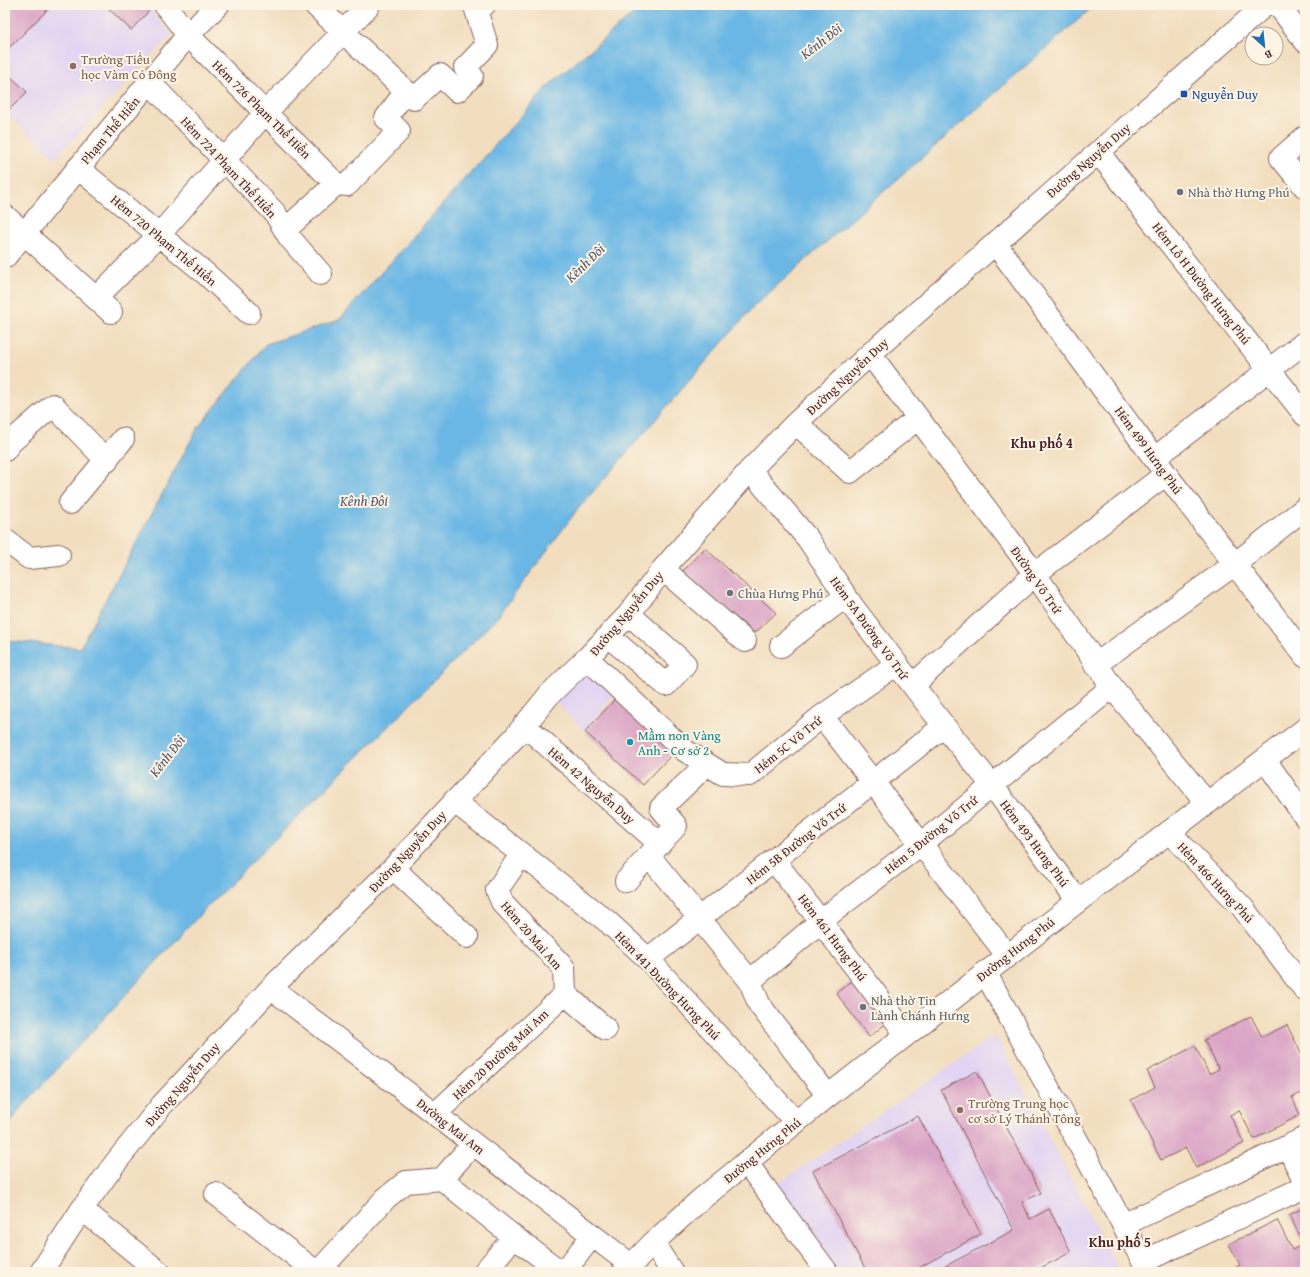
<svg xmlns="http://www.w3.org/2000/svg" width="1310" height="1277" font-family="'Gentium Book Plus',serif">
<rect width="100%" height="100%" fill="#fcf5e5"/>
<filter id="ink" filterUnits="userSpaceOnUse"><feTurbulence type="fractalNoise" baseFrequency=".025" numOctaves="2"/><feDisplacementMap in="SourceGraphic" scale="8" xChannelSelector="R" yChannelSelector="G"/><feConvolveMatrix kernelMatrix="1 2 1 2 8 2 1 2 1" color-interpolation-filters="sRGB"/></filter>
<filter id="wash" filterUnits="userSpaceOnUse"><feTurbulence type="fractalNoise" baseFrequency=".012" numOctaves="4" result="noise"/><feDisplacementMap in="SourceGraphic" scale="16" xChannelSelector="R" yChannelSelector="G"/><feGaussianBlur stdDeviation="0.9" result="paint"/><feColorMatrix in="noise" values="0 0 0 0 0 0 0 0 0 0 0 0 0 0 0 0 0 1.4 0 .05"/><feComposite in="paint" operator="in"/></filter>
<g filter="url(#wash)">
<rect width="100%" height="100%" fill="#f2debf"/>
<path fill="#e2d4f3" d="M 5,5 L 146,5 L 172,34 L 55,159 L 5,112 Z
M 587,658 L 618,688 L 585,732 L 549,695 Z
M 995,1035 L 1120,1272 L 838,1272 L 775,1186 Z"/>
<path fill="#6bb7e5" stroke="#5a6b88" d="M 644,5 L 1095,5 L 755,305 L 577,510 L 497,618 L 208,906 L 19,1110 L 5,1133 L 5,649 L 9,641 L 80,648 L 197,429 L 266,344 L 339,320 L 549,85 Z"/>
<g id="blocks">
<path fill="#daa4c6" d="M 5,5 L 52,5 L 5,52 Z
M 105,5 L 144,5 L 149,11 L 131,30 Z
M 5,71 L 27,92 L 8,111 L 5,108 Z
M 705,548 L 776,613 L 755,633 L 681,573 Z
M 616,698 L 674,752 L 643,785 L 585,732 Z
M 857,977 L 889,1021 L 869,1037 L 836,993 Z
M 1251,1016 L 1262,1037 L 1287,1025 L 1305,1061 L 1305,1091 L 1292,1097 L 1300,1115 L 1254,1139 L 1239,1110 L 1230,1115 L 1244,1143 L 1196,1168 L 1186,1148 L 1161,1160 L 1131,1100 L 1155,1087 L 1147,1071 L 1195,1046 L 1209,1074 L 1219,1069 L 1204,1040 Z
M 977,1071 L 1041,1193 L 1022,1202 L 1030,1219 L 1049,1209 L 1071,1252 L 1033,1272 L 934,1272 L 1014,1230 L 941,1090 Z
M 918,1116 L 981,1234 L 911,1272 L 867,1272 L 813,1171 Z
M 1305,1207 L 1305,1272 L 1227,1272 L 1240,1265 L 1229,1244 L 1277,1220 L 1292,1250 L 1304,1244 L 1289,1215 Z"/>
</g>
</g>
<g filter="url(#ink)">
<use href="#blocks" fill-opacity="0" stroke="#85625f" stroke-width="1"/>
<g fill="none" stroke-linecap="round" stroke-linejoin="round">
<g stroke="#85625f" stroke-width="24">
<path id="minor" d="M 165,5 L 188,35 L 336,184
M 315,5 L 414,99 L 440,75 L 457,91 L 472,76 L 465,68 L 487,45 L 476,10 L 484,5
M 1278,5 L 1305,41
M 149,82 L 275,213 L 289,237 L 321,274
M 1305,137 L 1281,158 L 1305,187
M 1098,152 L 1305,415
M 78,168 L 205,273 L 249,313
M 5,216 L 111,312
M 285,230 L 336,184 L 347,185 L 399,131 L 386,118 L 406,91
M 995,243 L 1166,474 L 1305,656
M 96,298 L 159,235 L 265,113 L 369,5
M 870,354 L 1035,574 L 1112,687 L 1207,803
M 796,423 L 850,472 L 917,419
M 5,450 L 11,442 L 53,405 L 107,461
M 1155,458 L 1305,342
M 750,470 L 808,539 L 853,607 L 944,726 L 992,785 L 1078,901
M 70,503 L 123,439
M 5,540 L 29,558 L 59,555
M 663,569 L 745,641
M 608,636 L 666,685 L 685,664 L 629,614
M 781,646 L 846,596
M 587,658 L 684,750 L 723,774 L 750,775 L 822,716 L 897,664
M 1095,665 L 1235,564 L 1305,508
M 913,685 L 1035,574 L 1166,474
M 822,716 L 1007,955
M 524,725 L 660,844
M 1265,760 L 1305,817
M 454,801 L 608,922 L 648,959 L 796,1122
M 1169,832 L 1242,907 L 1305,990
M 521,855 L 497,890 L 502,902 L 564,968 L 565,994 L 606,1029
M 649,856 L 750,981 L 759,1004 L 828,1096
M 774,860 L 906,1034
M 393,868 L 467,937
M 626,881 L 676,826 L 661,808 L 706,765
M 648,959 L 944,726
M 985,972 L 1149,1272
M 750,981 L 826,917 L 921,844 L 1112,687
M 271,988 L 631,1265
M 435,1114 L 565,994
M 1288,1146 L 1305,1184
M 746,1162 L 827,1272
M 442,1179 L 514,1237 L 561,1272
M 442,1179 L 473,1144
M 216,1194 L 316,1272
M 82,1209 L 159,1272
M 1123,1225 L 1305,1138
M 653,1243 L 672,1272
M 1144,1261 L 1305,1187
M 41,1272 L 82,1209 L 116,1162 L 162,1105 L 271,988 L 393,868 L 515,737 L 549,695 L 587,658 L 629,614 L 663,569 L 750,470 L 796,423 L 870,354 L 1265,5
M 318,1272 L 386,1198 L 406,1182 L 442,1179
M 484,1272 L 514,1237
M 564,1272 L 592,1236"/>
</g>
<g stroke="#85625f" stroke-width="24">
<path id="major" d="M 5,257 L 188,35 L 218,5
M 625,1272 L 653,1243 L 699,1201 L 828,1096 L 1078,901 L 1305,729"/>
</g>
<use href="#minor" stroke="#fff" stroke-width="22"/>
<use href="#major" stroke="#fff" stroke-width="22"/>
</g>
</g>
<g fill="#8d6e63" stroke="#fcf5e5" stroke-width="1.5">
<circle cx="73" cy="66" r="4"/>
<circle cx="960" cy="1110" r="4"/>
</g>
<rect fill="#1a4fb4" stroke="#fcf5e5" stroke-width="1.5" x="1180" y="90" width="8" height="8" rx="2"/>
<g fill="#6b7280" stroke="#fcf5e5" stroke-width="1.5">
<circle cx="1180" cy="192" r="4"/>
<circle cx="730" cy="593" r="4"/>
<circle cx="863" cy="1007" r="4"/>
</g>
<circle fill="#0f9aa8" stroke="#fcf5e5" stroke-width="1.5" cx="630" cy="742" r="4"/>
<g text-anchor="middle" stroke-width="4" stroke-linejoin="round" paint-order="stroke">
<g font-size="13" fill="#785e54" stroke="#fcf5e5" text-anchor="start">
<text x="81" y="64">Trường Tiểu<tspan x="81" dy="15">học Vàm Cỏ Đông</tspan></text>
<text x="968" y="1108">Trường Trung học<tspan x="968" dy="15">cơ sở Lý Thánh Tông</tspan></text>
</g>
<g font-size="13" fill="#164399" stroke="#fcf5e5" text-anchor="start">
<text x="1192" y="99">Nguyễn Duy</text>
</g>
<g font-size="13" fill="#4a1f2b" stroke="#fcf5e5">
<text transform="translate(262 109) rotate(45)" y="5">Hẻm 726 Phạm Thế Hiển</text>
<text transform="translate(110 130) rotate(-50)" y="5">Phạm Thế Hiển</text>
<text transform="translate(1088 160) rotate(-41)" y="5">Đường Nguyễn Duy</text>
<text transform="translate(229 167) rotate(47)" y="5">Hẻm 724 Phạm Thế Hiển</text>
<text transform="translate(164 240) rotate(40)" y="5">Hẻm 720 Phạm Thế Hiển</text>
<text transform="translate(1202 283) rotate(52)" y="5">Hẻm Lô H Đường Hưng Phú</text>
<text transform="translate(847 376) rotate(-43)" y="5">Đường Nguyễn Duy</text>
<text transform="translate(1149 450) rotate(54)" y="5">Hẻm 499 Hưng Phú</text>
<text transform="translate(1037 580) rotate(55)" y="5">Đường Võ Trứ</text>
<text transform="translate(626 613) rotate(-50)" y="5">Đường Nguyễn Duy</text>
<text transform="translate(870 628) rotate(54)" y="5">Hẻm 5A Đường Võ Trứ</text>
<text transform="translate(788 744) rotate(-39)" y="5">Hẻm 5C Võ Trứ</text>
<text transform="translate(592 785) rotate(41)" y="5">Hẻm 42 Nguyễn Duy</text>
<text transform="translate(931 834) rotate(-39)" y="5">Hẻm 5 Đường Võ Trứ</text>
<text transform="translate(796 843) rotate(-38)" y="5">Hẻm 5B Đường Võ Trứ</text>
<text transform="translate(1035 843) rotate(53)" y="5">Hẻm 493 Hưng Phú</text>
<text transform="translate(407 851) rotate(-47)" y="5">Đường Nguyễn Duy</text>
<text transform="translate(1216 882) rotate(47)" y="5">Hẻm 466 Hưng Phú</text>
<text transform="translate(532 935) rotate(49)" y="5">Hẻm 20 Mai Am</text>
<text transform="translate(833 937) rotate(53)" y="5">Hẻm 461 Hưng Phú</text>
<text transform="translate(1015 949) rotate(-38)" y="5">Đường Hưng Phú</text>
<text transform="translate(668 985) rotate(46)" y="5">Hẻm 441 Đường Hưng Phú</text>
<text transform="translate(500 1054) rotate(-43)" y="5">Hẻm 20 Đường Mai Am</text>
<text transform="translate(182 1084) rotate(-49)" y="5">Đường Nguyễn Duy</text>
<text transform="translate(451 1126) rotate(38)" y="5">Đường Mai Am</text>
<text transform="translate(762 1150) rotate(-39)" y="5">Đường Hưng Phú</text>
</g>
<g font-size="13" fill="#5b616d" stroke="#fcf5e5" text-anchor="start">
<text x="1188" y="197">Nhà thờ Hưng Phú</text>
<text x="738" y="598">Chùa Hưng Phú</text>
<text x="871" y="1005">Nhà thờ Tin<tspan x="871" dy="15">Lành Chánh Hưng</tspan></text>
</g>
<g font-size="13" fill="#0d838f" stroke="#fcf5e5" text-anchor="start">
<text x="638" y="740">Mầm non Vàng<tspan x="638" dy="15">Anh - Cơ sở 2</tspan></text>
</g>
<g font-size="14" font-style="italic" fill="#56546c" stroke="#fcf5e5">
<text transform="translate(821 41) rotate(-38)" y="5">Kênh Đôi</text>
<text transform="translate(585 263) rotate(-44)" y="5">Kênh Đôi</text>
<text x="364" y="506">Kênh Đôi</text>
<text transform="translate(167 756) rotate(-52)" y="5">Kênh Đôi</text>
</g>
<g font-size="14" font-weight="bold" fill="#4a1f2b" stroke="#fcf5e5">
<text x="1042" y="448">Khu phố 4</text>
<text x="1120" y="1247">Khu phố 5</text>
</g>
</g>
<rect width="1310" height="1277" fill="none" stroke="#fcf5e5" stroke-width="20"/>
<g transform="translate(1264 46) rotate(153)"><circle r="19" fill="#fcf5e5" stroke="#b59f9b"/>
<path d="M0-3L7 15L0 10L-7 15Z" fill="#1f6fb2"/>
<text y="-6" font-size="11" font-weight="bold" text-anchor="middle" fill="#4a1f2b">B</text>
</g>
</svg>
